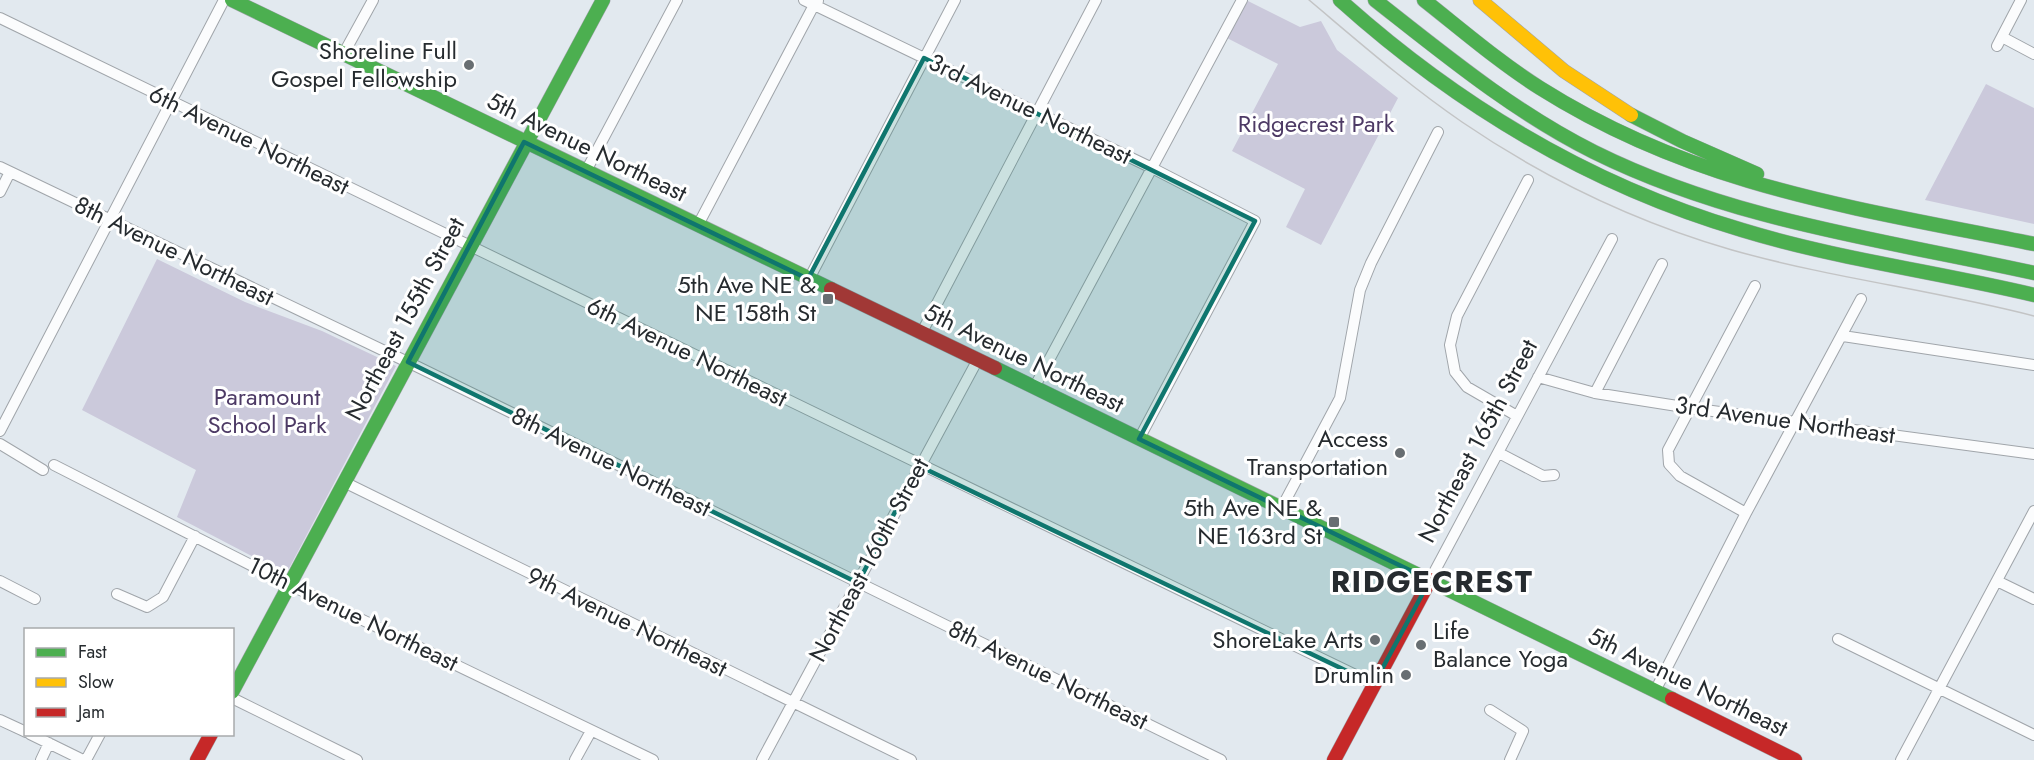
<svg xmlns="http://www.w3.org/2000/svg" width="2034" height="760" font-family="Jost,sans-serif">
<rect width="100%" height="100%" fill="#e2e9ef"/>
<path fill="#cbc9db" d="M 1248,1 L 1300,27 L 1321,21 L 1337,50 L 1398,98 L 1321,245 L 1286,227 L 1305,189 L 1232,151 L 1278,64 L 1227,38 Z
M 1986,84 L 2034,108 L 2034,224 L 1925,200 Z
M 157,259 L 245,302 L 322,331 L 396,366 L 286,574 L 177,517 L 196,470 L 82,410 Z"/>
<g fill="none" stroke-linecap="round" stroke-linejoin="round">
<g stroke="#a0a5aa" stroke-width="12">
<path id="street" d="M 804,0 L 1152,168 L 1255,221 L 1139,439
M 0,18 L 1374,684
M 2002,37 L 2034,54
M 1997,46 L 2021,0
M 344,53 L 373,0
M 0,167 L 418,367 L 1221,760
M 586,171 L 677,0
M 0,192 L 10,172
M 698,225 L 814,5 L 818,1
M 809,279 L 955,0
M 921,334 L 1096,0
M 1843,336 L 2034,365
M 1538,377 L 1595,393 L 1690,408 L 2034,454
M 1034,388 L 1242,0
M 1595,393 L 1662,264
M 1517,416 L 1467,387 L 1455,372 L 1450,345 L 1457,316 L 1528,180
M 0,431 L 224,0
M 0,444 L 43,470
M 1499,453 L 1543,476 L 1554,475
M 54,465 L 290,585 L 653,760
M 344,482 L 911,760
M 1282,507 L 1340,398 L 1360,290 L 1371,263 L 1438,132
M 1746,513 L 1680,476 L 1669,464 L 1668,450 L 1755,286
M 1430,580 L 1612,239
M 0,581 L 35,599
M 1997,581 L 2034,599
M 117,594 L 147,607 L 163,597 L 195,536
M 1838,639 L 2034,735
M 1655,691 L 1746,513 L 1861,299
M 232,698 L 357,760
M 1490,710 L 1523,731 L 1510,760
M 0,720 L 26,732
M 30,734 L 83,760
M 41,760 L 49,743
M 86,760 L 100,734
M 575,760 L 591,731
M 762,760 L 977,361
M 1901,760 L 2034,511"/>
</g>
<g stroke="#a0a5aa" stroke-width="15">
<path id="fast" d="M 232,0 L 831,289
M 1340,0 C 1458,106 1589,185 1742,230 C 1837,259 1937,272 2034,295
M 1375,0 C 1445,55 1514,112 1594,152 C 1733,221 1884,240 2034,273
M 1424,0 C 1462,30 1499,62 1540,88 C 1697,187 1856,208 2034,244
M 1631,115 L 1682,141 L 1757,174
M 995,368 L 1672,699
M 232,692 L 603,0"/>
</g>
<g stroke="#a0a5aa" stroke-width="15">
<path id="slow" d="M 1480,0 L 1564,71 L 1631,115"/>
</g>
<g stroke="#a0a5aa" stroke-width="15">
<path id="jam" d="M 831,289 L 995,368
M 1672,699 L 1795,760
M 197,760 L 211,734
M 1334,760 L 1430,580"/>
</g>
<use href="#street" stroke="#fbfcfd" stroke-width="10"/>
<use href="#fast" stroke="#4caf50" stroke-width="14"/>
<use href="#slow" stroke="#ffc107" stroke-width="14"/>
<use href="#jam" stroke="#c62828" stroke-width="14"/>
<path stroke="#c3c4c5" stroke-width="1.5" d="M 1309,0 C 1359,42 1408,85 1462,122 C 1544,178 1636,222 1732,250 C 1831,278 1934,290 2034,316"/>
</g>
<path fill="#0f766e" fill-opacity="0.2" stroke="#0f766e" stroke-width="4.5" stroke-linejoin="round" d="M 924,58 L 1255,221 L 1139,439 L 1430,580 L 1374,684 L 919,466 L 858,583 L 408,362 L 524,142 L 808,279 Z"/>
<g fill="#686e72" stroke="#fff" stroke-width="2">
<circle cx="469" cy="65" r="6"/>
<rect x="822" y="293" width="12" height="12" rx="3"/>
<circle cx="1400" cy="453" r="6"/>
<rect x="1328" y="516" width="12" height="12" rx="3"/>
<circle cx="1375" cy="640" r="6"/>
<circle cx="1421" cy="645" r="6"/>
<circle cx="1406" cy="675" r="6"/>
</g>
<g text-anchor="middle" stroke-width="6" stroke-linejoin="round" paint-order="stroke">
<g font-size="24" fill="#262b2f" stroke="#fff" text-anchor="end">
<text x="457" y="59">Shoreline Full<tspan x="457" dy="28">Gospel Fellowship</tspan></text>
<text x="816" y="293">5th Ave NE &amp;<tspan x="816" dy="28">NE 158th St</tspan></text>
<text x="1388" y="447">Access<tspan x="1388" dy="28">Transportation</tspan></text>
<text x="1322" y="516">5th Ave NE &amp;<tspan x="1322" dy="28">NE 163rd St</tspan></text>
<text x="1433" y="639" text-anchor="start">Life<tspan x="1433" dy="28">Balance Yoga</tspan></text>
<text x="1363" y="648">ShoreLake Arts</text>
<text x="1394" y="683">Drumlin</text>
</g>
<g font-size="24" fill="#262b2f" stroke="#fff">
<text transform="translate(1030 109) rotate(26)" y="8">3rd Avenue Northeast</text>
<text transform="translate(249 140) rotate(26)" y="8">6th Avenue Northeast</text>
<text transform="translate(587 147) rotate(26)" y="8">5th Avenue Northeast</text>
<text transform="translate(174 251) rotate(26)" y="8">8th Avenue Northeast</text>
<text transform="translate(405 319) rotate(-62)" y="8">Northeast 155th Street</text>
<text transform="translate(687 352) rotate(26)" y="8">6th Avenue Northeast</text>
<text transform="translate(1024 358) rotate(26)" y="8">5th Avenue Northeast</text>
<text transform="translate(1785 420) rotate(8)" y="8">3rd Avenue Northeast</text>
<text transform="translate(1478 441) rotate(-62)" y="8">Northeast 165th Street</text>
<text transform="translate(611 462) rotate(26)" y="8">8th Avenue Northeast</text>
<text transform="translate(869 560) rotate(-62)" y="8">Northeast 160th Street</text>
<text transform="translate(353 614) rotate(26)" y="8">10th Avenue Northeast</text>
<text transform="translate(627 622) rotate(26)" y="8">9th Avenue Northeast</text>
<text transform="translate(1048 675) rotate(26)" y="8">8th Avenue Northeast</text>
<text transform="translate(1688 682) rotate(26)" y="8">5th Avenue Northeast</text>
</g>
<g font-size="24" fill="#4d3a65" stroke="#fff">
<text x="1316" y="132">Ridgecrest Park</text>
<text x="267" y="405">Paramount<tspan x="267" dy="28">School Park</tspan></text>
</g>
<g font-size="30" font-weight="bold" letter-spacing="1.5" fill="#262b2f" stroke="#fff">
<text x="1432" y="592">RIDGECREST</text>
</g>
</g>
<rect x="24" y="628" width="210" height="108" fill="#ffffff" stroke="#a8aaac" stroke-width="1.5"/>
<rect x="36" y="648" width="30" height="9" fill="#4caf50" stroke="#a8aaac" stroke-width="1.5"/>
<text x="78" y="658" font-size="18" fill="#262b2f">Fast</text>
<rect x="36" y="678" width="30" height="9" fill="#ffc107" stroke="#a8aaac" stroke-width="1.5"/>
<text x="78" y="688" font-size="18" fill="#262b2f">Slow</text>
<rect x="36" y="708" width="30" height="9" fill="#c62828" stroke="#a8aaac" stroke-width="1.5"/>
<text x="78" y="718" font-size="18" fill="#262b2f">Jam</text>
</svg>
